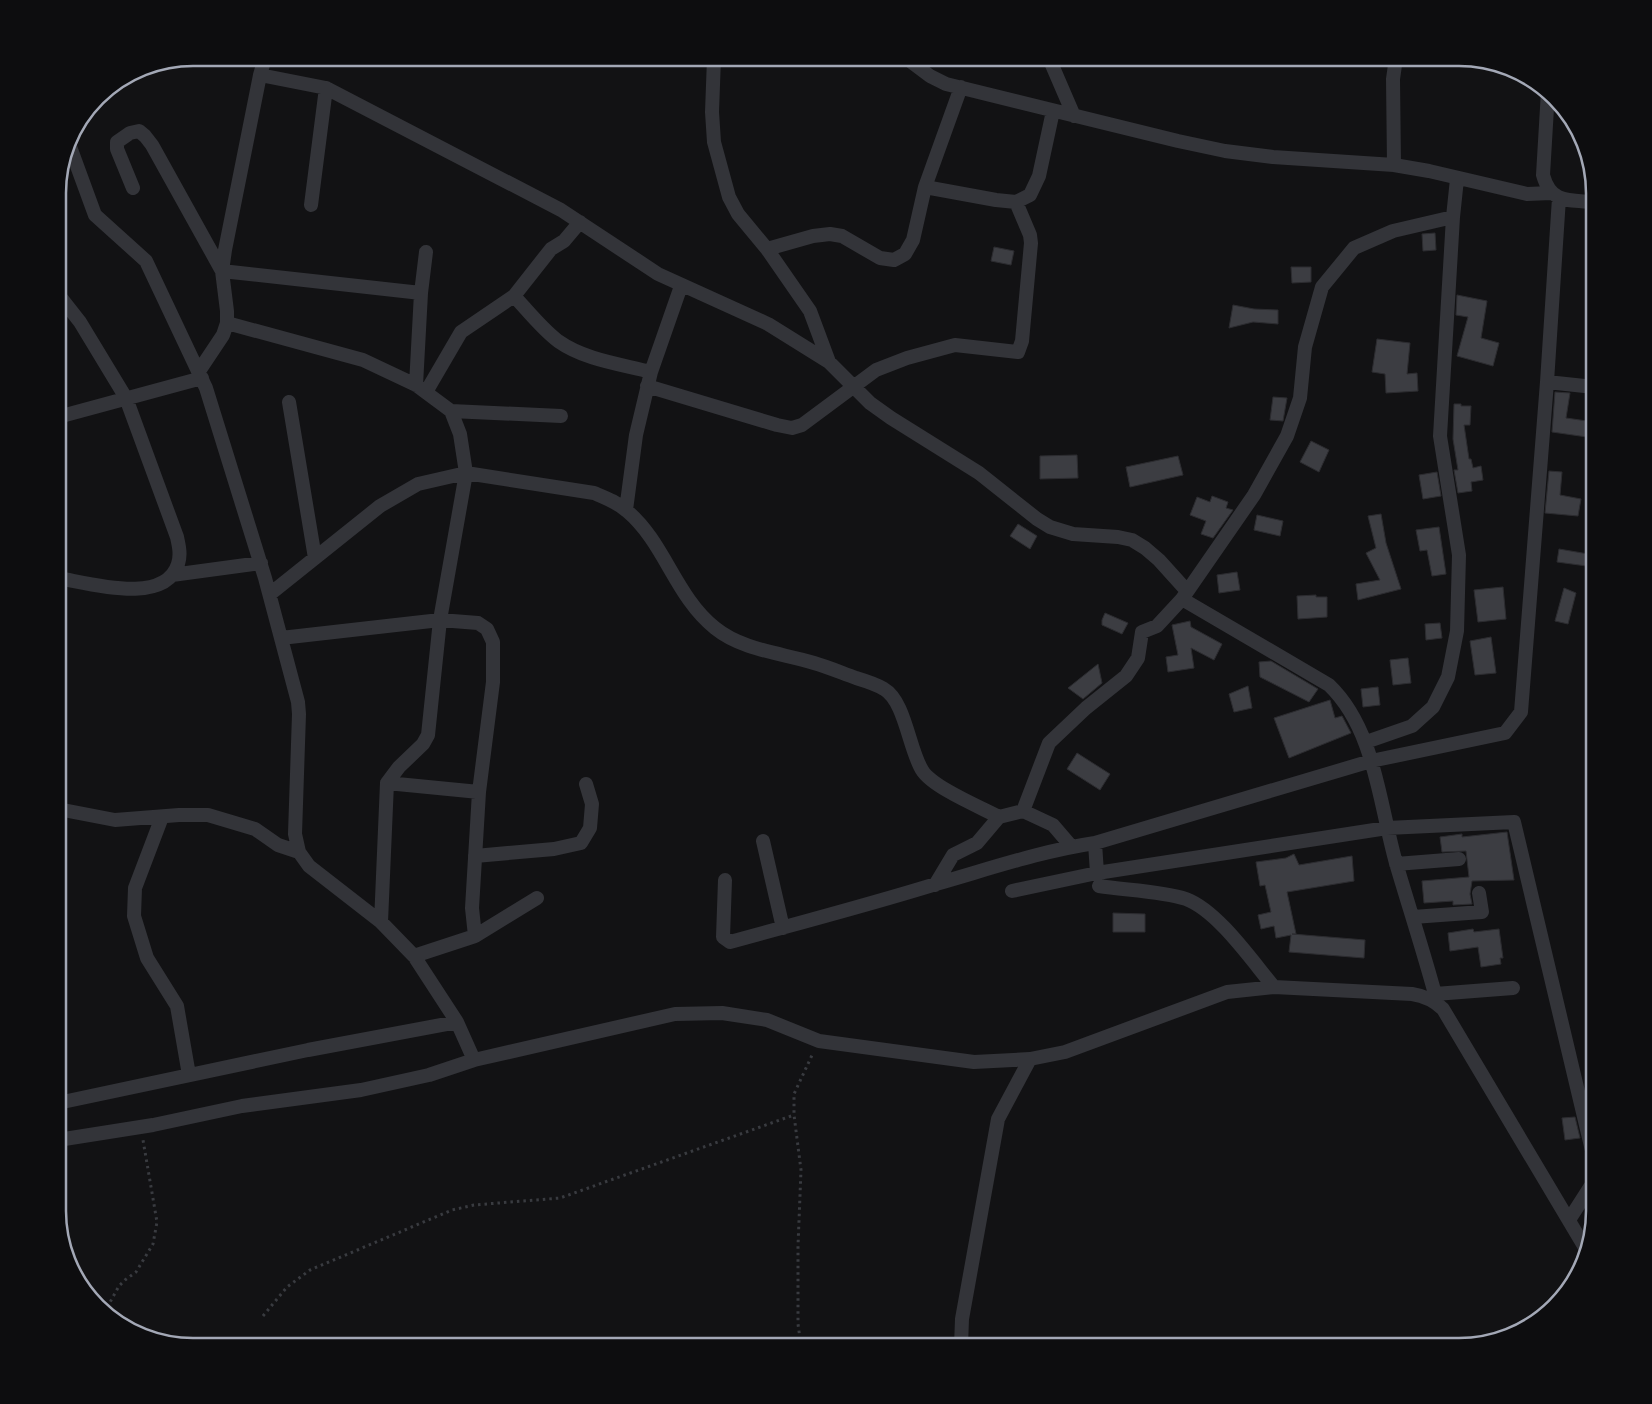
<svg xmlns="http://www.w3.org/2000/svg" width="1652" height="1404" font-family="Helvetica,sans-serif">
<rect width="100%" height="100%" fill="#121214"/>
<path fill="#3c3d42" stroke="#2c2c30" d="M 1435,233 L 1436,250 L 1423,251 L 1422,234 Z
M 994,247 L 1014,251 L 1011,265 L 991,261 Z
M 1291,267 L 1311,267 L 1311,282 L 1292,283 Z
M 1457,295 L 1487,301 L 1481,338 L 1499,343 L 1493,366 L 1457,356 L 1468,317 L 1456,315 Z
M 1233,305 L 1254,309 L 1278,310 L 1278,324 L 1253,322 L 1229,328 Z
M 1377,339 L 1410,343 L 1407,374 L 1417,373 L 1418,391 L 1386,393 L 1385,374 L 1372,372 Z
M 1555,392 L 1570,393 L 1566,418 L 1594,422 L 1594,438 L 1552,432 Z
M 1273,397 L 1287,398 L 1283,421 L 1270,420 Z
M 1454,404 L 1461,404 L 1461,406 L 1471,406 L 1470,425 L 1464,425 L 1469,459 L 1471,459 L 1473,468 L 1481,466 L 1483,480 L 1471,482 L 1472,491 L 1458,493 L 1454,470 L 1458,470 L 1453,439 Z
M 1311,441 L 1329,450 L 1319,472 L 1300,462 Z
M 1077,455 L 1078,478 L 1040,479 L 1040,456 Z
M 1178,456 L 1183,475 L 1130,487 L 1126,467 Z
M 1549,471 L 1562,472 L 1560,495 L 1581,499 L 1578,516 L 1545,513 Z
M 1437,472 L 1441,496 L 1423,499 L 1419,475 Z
M 1212,496 L 1228,502 L 1226,508 L 1233,510 L 1213,538 L 1201,534 L 1206,521 L 1190,515 L 1197,497 L 1210,502 Z
M 1381,514 L 1386,543 L 1401,589 L 1358,600 L 1356,584 L 1380,580 L 1366,553 L 1376,548 L 1368,516 Z
M 1257,515 L 1283,521 L 1280,536 L 1254,530 Z
M 1018,524 L 1037,536 L 1030,549 L 1010,536 Z
M 1439,527 L 1446,574 L 1432,576 L 1427,550 L 1420,551 L 1416,530 Z
M 1559,549 L 1594,555 L 1594,567 L 1557,562 Z
M 1237,572 L 1240,590 L 1219,593 L 1217,575 Z
M 1503,587 L 1506,619 L 1478,622 L 1474,590 Z
M 1564,588 L 1576,593 L 1568,624 L 1555,621 Z
M 1316,595 L 1316,597 L 1327,597 L 1327,617 L 1298,619 L 1297,596 Z
M 1105,613 L 1128,623 L 1122,634 L 1102,625 L 1102,620 Z
M 1190,621 L 1191,627 L 1222,644 L 1214,660 L 1191,648 L 1194,668 L 1168,672 L 1166,657 L 1178,655 L 1172,625 Z
M 1440,623 L 1442,638 L 1426,640 L 1425,624 Z
M 1491,637 L 1496,673 L 1475,675 L 1470,641 Z
M 1408,658 L 1411,683 L 1393,685 L 1390,660 Z
M 1271,661 L 1318,689 L 1309,702 L 1260,677 L 1259,662 Z
M 1098,664 L 1102,683 L 1083,699 L 1068,688 Z
M 1248,686 L 1252,708 L 1234,712 L 1229,694 Z
M 1378,687 L 1380,705 L 1363,707 L 1361,689 Z
M 1330,700 L 1335,718 L 1342,716 L 1351,733 L 1289,758 L 1274,718 Z
M 1077,753 L 1110,774 L 1100,790 L 1067,769 Z
M 1507,832 L 1514,880 L 1472,881 L 1470,894 L 1472,904 L 1453,905 L 1453,901 L 1424,903 L 1422,881 L 1469,877 L 1466,851 L 1442,852 L 1440,837 L 1462,834 L 1462,837 Z
M 1294,854 L 1299,865 L 1352,856 L 1354,881 L 1287,892 L 1296,934 L 1292,934 L 1365,940 L 1364,958 L 1289,952 L 1291,935 L 1276,938 L 1274,926 L 1261,929 L 1258,915 L 1271,912 L 1265,885 L 1260,886 L 1256,862 L 1286,858 Z
M 1113,913 L 1145,914 L 1145,932 L 1113,932 Z
M 1473,929 L 1474,932 L 1499,929 L 1503,958 L 1500,958 L 1501,964 L 1481,967 L 1478,947 L 1450,951 L 1448,933 Z
M 1575,1117 L 1580,1138 L 1565,1140 L 1562,1118 Z"/>
<g fill="none" stroke-linecap="round" stroke-linejoin="round">
<path stroke="#393b40" stroke-width="3" stroke-dasharray="2.5 4" stroke-linecap="butt" d="M 104,1313 L 119,1286 L 125,1280 L 136,1272 L 153,1244 L 157,1222 L 143,1140
M 263,1316 L 287,1287 L 310,1270 L 452,1210 L 474,1205 L 560,1198 L 794,1115
M 801,1346 L 798,1324 L 798,1246 L 801,1170 L 794,1115 L 794,1094 L 813,1053"/>
<path stroke="#333439" stroke-width="14" d="M 714,58 L 712,112 L 714,142 L 729,197 L 738,214 L 767,249 L 810,311 L 829,362
M 906,58 L 930,76 L 946,84 L 1178,141 L 1225,151 L 1273,157 L 1394,165 L 1429,171 L 1527,194 L 1551,193
M 1049,58 L 1074,116
M 260,75 L 326,88 L 561,210 L 658,274 L 768,324 L 829,362 L 870,403 L 891,418 L 979,473 L 1037,519 L 1050,527 L 1073,534 L 1118,537 L 1132,540 L 1145,548 L 1159,560 L 1187,591
M 1548,91 L 1543,175 C 1551,204 1569,200 1594,202
M 69,144 L 95,215 L 146,261 L 206,388 L 265,578 L 298,702 L 299,714 L 295,834 L 299,852 L 309,866 L 381,922 L 414,956 L 457,1022 L 474,1060
M 1394,165 L 1393,79 L 1396,58
M 925,187 L 996,200 L 1016,202 L 1030,195 L 1039,176 L 1053,111
M 133,188 L 117,149 L 117,142 L 130,133 L 139,131 L 145,136 L 152,145 L 222,271 L 421,293 L 416,385
M 311,205 L 326,88
M 767,249 L 813,236 L 830,234 L 842,236 L 880,258 L 894,260 L 905,254 L 913,240 L 925,187 L 961,87
M 421,293 L 426,252
M 514,296 C 528,311 542,329 558,341 C 585,360 620,364 651,372
M 227,323 L 363,360 L 416,385 L 451,411 L 460,434 L 466,473 L 440,620 L 428,735 L 423,744 L 399,767 L 387,783 L 381,922
M 199,371 L 223,335 L 227,323 L 227,311 L 222,271 L 225,250 L 260,75 L 265,58
M 1547,382 L 1594,387
M 647,386 L 777,425 L 792,428 L 802,425 L 876,370 L 907,358 L 955,345 L 1018,352 L 1022,341 L 1031,243 L 1030,235 L 1016,202
M 426,392 L 461,332 L 514,296 L 551,249 L 564,241 L 580,222
M 289,402 L 315,558
M 451,411 L 561,416
M 58,417 L 202,378
M 626,510 L 636,435 L 651,372 L 681,286
M 172,575 L 261,563
M 58,578 C 89,583 165,606 178,564 C 181,555 179,546 177,537 L 126,398 L 80,322 L 58,294
M 270,594 L 380,506 L 418,484 L 466,473 L 594,493 C 606,498 617,502 627,511 C 665,543 675,596 715,628 C 742,650 781,653 814,663 C 828,667 842,673 856,678 C 866,681 876,684 884,689 C 905,701 909,749 922,770 C 932,787 980,807 999,817
M 1182,599 L 1329,685 C 1375,729 1379,803 1396,863 C 1409,907 1423,950 1435,994 L 1436,1002
M 281,638 L 440,620 L 478,623 L 487,629 L 493,642 L 493,682 L 479,792 L 472,908 L 475,936 L 414,956
M 1366,742 L 1412,726 L 1433,707 L 1448,677 L 1457,631 L 1459,555 L 1440,436 L 1453,217 L 1457,179
M 387,783 L 479,792
M 58,809 L 115,820 L 179,815 L 208,815 L 255,829 L 278,845 L 299,852
M 1023,811 L 1053,825 L 1071,846
M 162,817 L 135,888 L 134,916 L 147,958 L 177,1006 L 189,1075
M 763,841 L 783,928
M 1095,843 L 1097,873
M 475,856 L 554,849 L 581,843 L 590,828 L 592,804 L 586,784
M 1396,864 L 1459,859
M 725,880 L 723,937 L 730,942 C 799,923 868,905 936,884 C 989,869 1041,851 1095,843 L 1371,761 L 1505,733 L 1521,712 L 1547,382 L 1559,198
M 935,885 L 953,855 L 977,843 L 999,817 L 1023,811 L 1049,743 L 1086,708 L 1126,676 L 1138,658 L 1142,632 L 1157,626 L 1182,599 L 1254,495 L 1287,436 L 1300,398 L 1305,347 L 1322,287 L 1354,248 L 1393,231 L 1453,217
M 1099,886 C 1124,890 1163,891 1186,899 C 1218,911 1252,961 1274,987
M 1012,891 L 1097,873 L 1387,828 L 1514,822 L 1594,1159
M 1413,917 L 1482,912 L 1479,893
M 475,936 L 537,898
M 1435,994 L 1513,988
M 58,1103 L 308,1050 L 457,1022
M 58,1140 L 153,1125 L 242,1106 L 361,1090 L 429,1075 L 474,1060 L 675,1014 L 722,1013 L 767,1020 L 819,1041 L 974,1062 L 1030,1059 L 1065,1052 L 1227,992 L 1274,987 L 1412,994 C 1425,996 1434,1000 1443,1009 L 1587,1251
M 1569,1220 L 1594,1181
M 961,1346 L 962,1319 L 998,1119 L 1030,1059"/>
</g>
<path d="M0 0H1652V1404H0ZM193 66H1459A127 127 0 0 1 1586 193V1211A127 127 0 0 1 1459 1338H193A127 127 0 0 1 66 1211V193A127 127 0 0 1 193 66Z" fill="#0d0d0f" fill-rule="evenodd"/>
<path fill="none" stroke="#a3a8b6" stroke-width="2.5" d="M193 66H1459A127 127 0 0 1 1586 193V1211A127 127 0 0 1 1459 1338H193A127 127 0 0 1 66 1211V193A127 127 0 0 1 193 66Z"/>
</svg>
